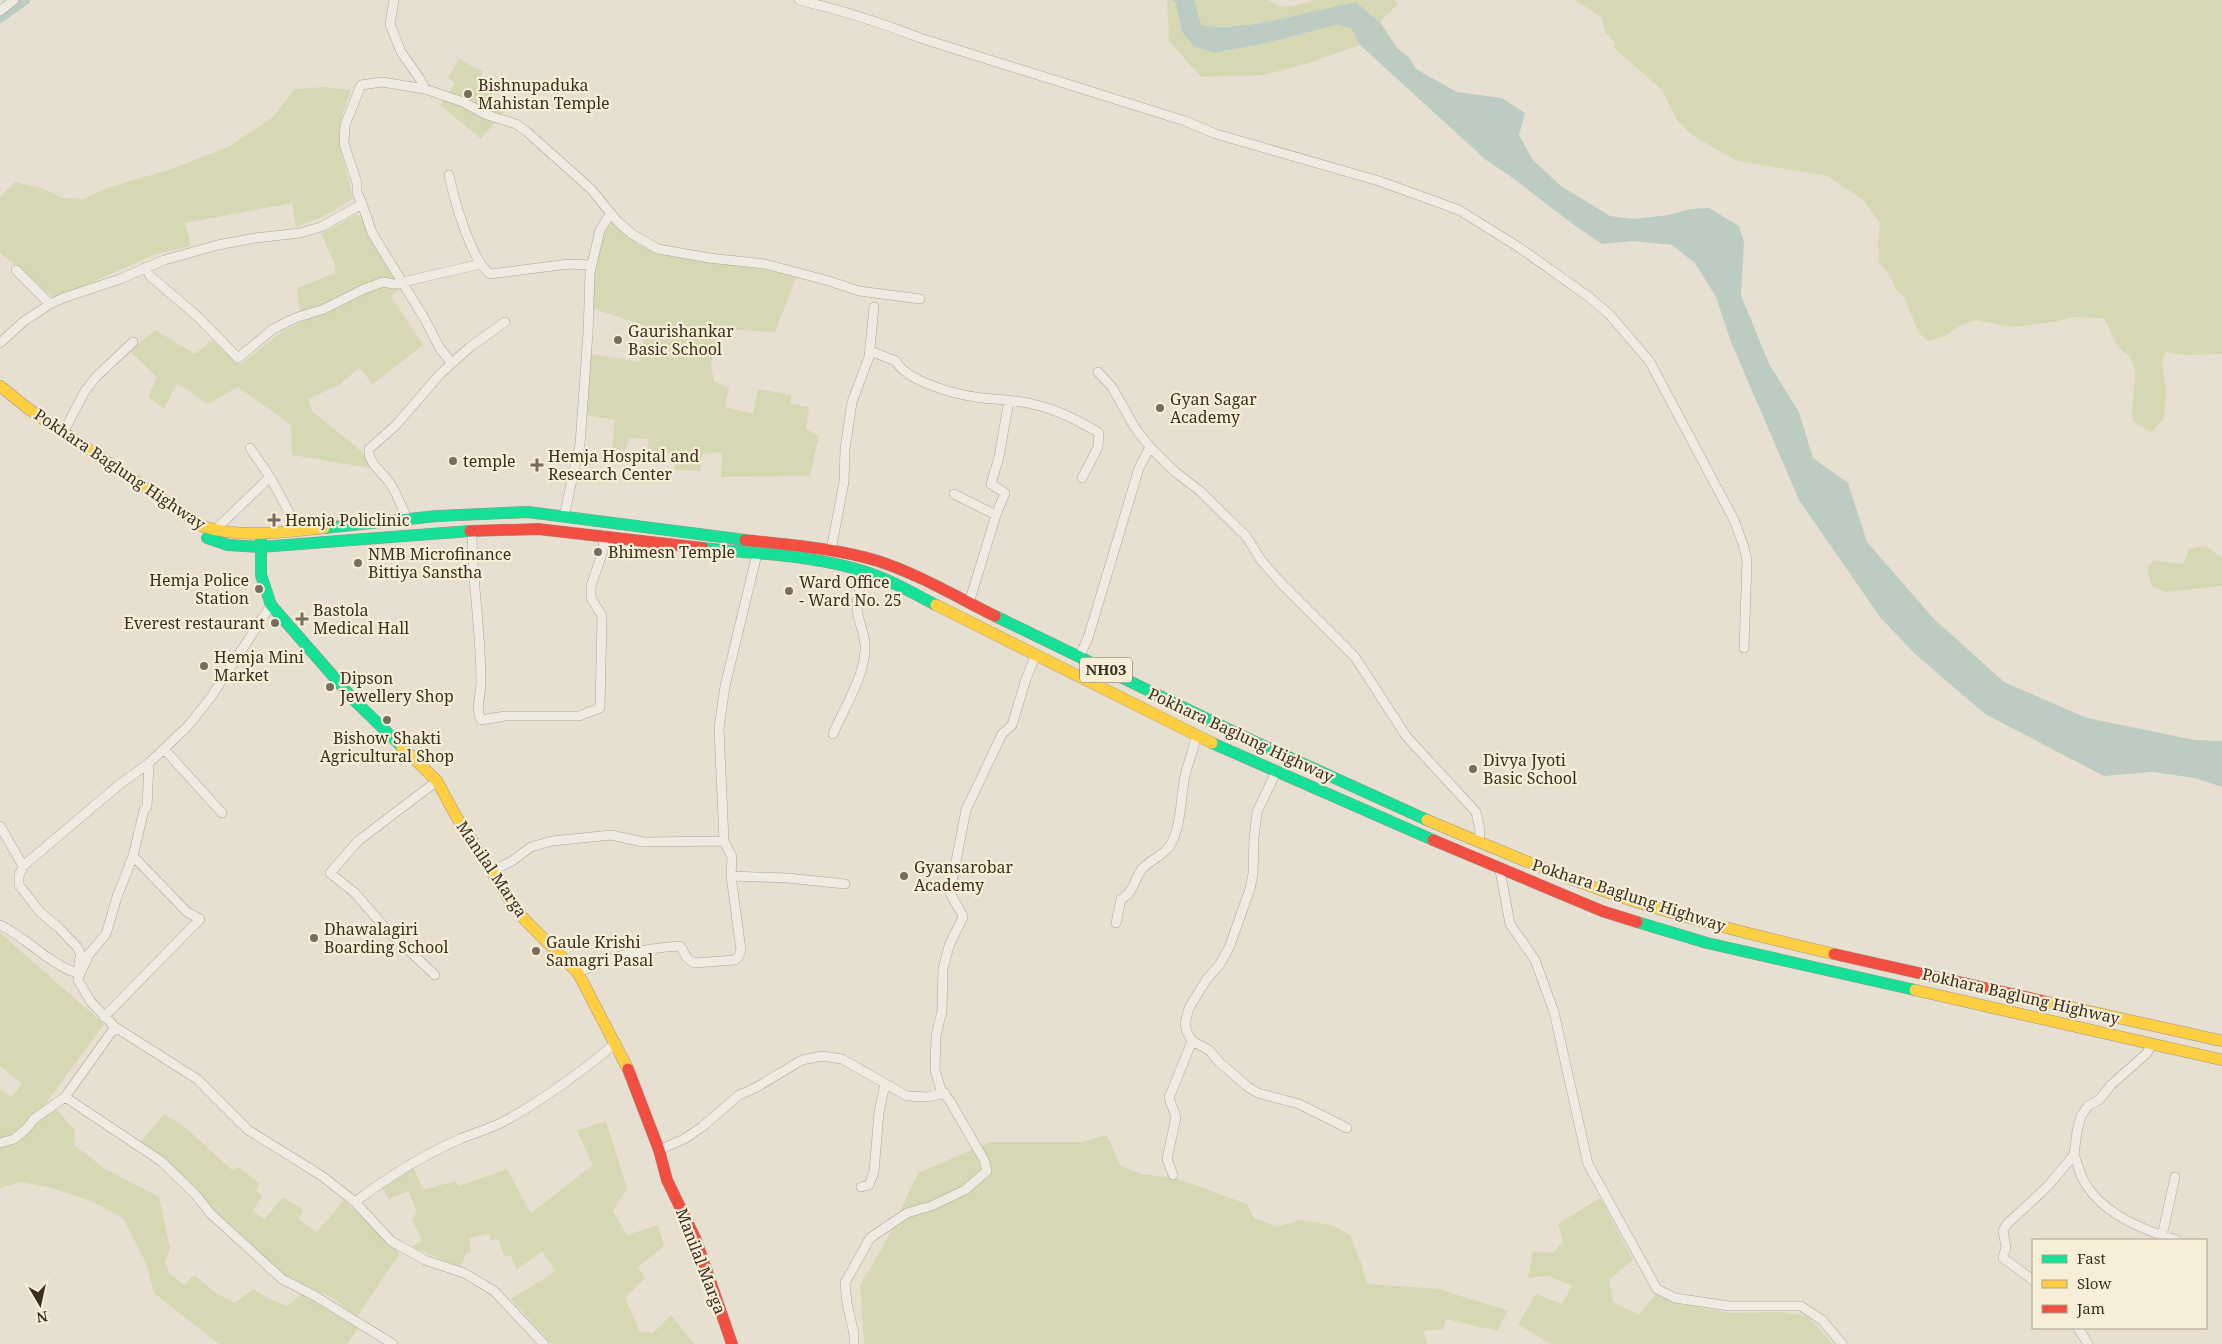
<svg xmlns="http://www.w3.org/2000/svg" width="2222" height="1344" font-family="'Noto Serif',serif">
<rect width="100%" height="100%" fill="#e7e0d1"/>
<path fill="#d6d7b3" d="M 1167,0 L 1171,0 L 1176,4 L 1182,32 L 1194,46 L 1213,53 L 1262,44 L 1336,25 L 1351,28 L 1360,45 L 1312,62 L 1264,75 L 1201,77 L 1169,41 Z
M 1194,0 L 1269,0 L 1279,7 L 1298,5 L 1316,0 L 1394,0 L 1399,3 L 1380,22 L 1356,2 C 1310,11 1246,32 1201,25 Z
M 1575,0 L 2222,0 L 2222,354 L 2184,355 L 2166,352 L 2162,361 L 2166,391 L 2164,419 L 2151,432 L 2133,421 C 2129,403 2140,374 2131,359 C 2127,353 2118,349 2115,342 C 2110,333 2110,326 2103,318 L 2075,317 L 2053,322 L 2013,327 L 1976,320 L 1960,326 L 1943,337 L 1928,341 L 1918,332 L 1905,298 L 1896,290 L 1890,276 L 1879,262 L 1878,240 L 1880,223 L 1864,201 L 1828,176 L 1737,161 L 1692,135 L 1677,120 L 1662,90 L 1614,48 L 1615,43 L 1605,32 L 1602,18 Z
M 459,59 L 482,71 L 482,76 L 504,112 L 481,139 L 440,105 L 455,83 L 448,78 Z
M 326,87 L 350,90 C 347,102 342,116 340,128 C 338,152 349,176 353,199 L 322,217 L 296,227 L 292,203 L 185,223 L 191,246 L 156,254 L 79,288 L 53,297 L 0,253 L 0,197 L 15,182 L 45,189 L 62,198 L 83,199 L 110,187 L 172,169 L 228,147 L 272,118 L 295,89 Z
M 357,214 L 375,236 L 406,285 L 391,296 L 423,345 L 373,384 L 359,368 L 339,385 L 308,399 L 312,411 L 361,451 L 376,469 L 292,455 L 291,425 L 238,387 L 208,404 L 177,383 L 164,409 L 148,397 L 157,377 L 130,351 L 155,330 L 195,354 L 212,340 L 240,365 L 284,330 L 301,322 L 297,288 L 335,273 L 334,262 L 321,234 Z
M 612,223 L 639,245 L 656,253 L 797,275 L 775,332 L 719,329 L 711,364 L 714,381 L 729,388 L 725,407 L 753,414 L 758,389 L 791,395 L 791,404 L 809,407 L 806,429 L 819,436 L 810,476 L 721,477 L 722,452 L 702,454 L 700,471 L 675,470 L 675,453 L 647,452 L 649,439 L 629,438 L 625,451 L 612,448 L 615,420 L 586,415 L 590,354 L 640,362 L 646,326 L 594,309 C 593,284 594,242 612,223 Z
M 2204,546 C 2212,549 2215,554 2222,557 L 2222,586 L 2166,592 L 2152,586 L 2148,573 L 2148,566 L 2154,560 L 2177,564 L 2184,563 L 2189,549 Z
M 0,933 L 104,1024 L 46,1103 L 56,1109 L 75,1130 L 74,1145 L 104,1168 L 159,1197 L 170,1248 L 165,1263 L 170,1274 L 184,1285 L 194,1275 L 216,1293 L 235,1303 L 253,1289 L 272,1300 L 287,1306 L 301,1294 L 358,1329 L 347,1344 L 219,1344 L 154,1293 L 145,1261 L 123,1218 L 91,1201 L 48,1187 L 21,1182 L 0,1188 L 0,1090 L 11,1097 L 22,1084 L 0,1066 Z
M 164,1114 L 186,1128 L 233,1171 L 238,1167 L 260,1183 L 256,1190 L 262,1196 L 253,1211 L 264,1220 L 283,1197 L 303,1210 L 298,1219 L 317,1232 L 344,1200 L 400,1253 L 357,1317 L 333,1298 L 287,1277 L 211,1208 L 186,1179 L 166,1160 L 140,1143 Z
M 606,1121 L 627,1188 L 613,1211 L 627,1235 L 658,1225 L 664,1246 L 638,1267 L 645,1278 L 625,1298 L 640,1332 L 653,1333 L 671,1315 L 694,1344 L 552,1344 L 511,1299 L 556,1271 L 542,1251 L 517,1270 L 511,1256 L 504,1256 L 498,1239 L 491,1240 L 489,1234 L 469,1238 L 471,1251 L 466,1254 L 460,1267 L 412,1247 L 422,1240 L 412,1220 L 417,1211 L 408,1191 L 389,1199 L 382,1188 L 413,1166 L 423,1190 L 455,1181 L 459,1186 L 507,1169 L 531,1213 L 593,1165 L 577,1131 Z
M 1107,1135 L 1120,1165 L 1141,1174 L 1176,1178 L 1247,1204 L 1254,1218 L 1277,1227 L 1299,1220 L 1332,1225 L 1350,1235 L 1362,1265 L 1367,1284 L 1441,1289 L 1463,1297 L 1508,1310 L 1497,1331 L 1446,1319 L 1443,1329 L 1424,1331 L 1427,1344 L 864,1344 L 860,1285 L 883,1247 L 918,1173 L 990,1142 L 1081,1142 Z
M 1600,1198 L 1633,1260 L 1609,1280 L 1613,1302 L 1639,1315 L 1656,1294 L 1682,1304 L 1730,1313 L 1781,1312 L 1807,1316 L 1833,1344 L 1550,1344 L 1518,1324 L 1536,1294 L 1562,1304 L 1572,1286 L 1549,1276 L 1528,1278 L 1533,1251 L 1553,1253 L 1563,1242 L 1558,1224 Z"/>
<path fill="#bcccc2" d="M 1171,0 L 1194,0 L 1201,25 C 1243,33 1312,10 1356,2 L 1380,22 L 1397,48 L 1409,57 L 1416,69 L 1457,92 L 1502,98 L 1525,113 L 1519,135 L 1533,160 L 1561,186 L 1610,216 L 1635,219 L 1669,215 L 1690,209 L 1709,208 L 1739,226 L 1744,242 L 1741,295 L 1769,364 L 1799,412 L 1813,458 L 1848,483 L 1867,542 L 1934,619 L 2004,682 L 2087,718 L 2195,740 L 2222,741 L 2222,787 L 2195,778 L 2152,772 L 2104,776 L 1985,714 L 1915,654 L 1880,617 L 1799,500 L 1731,342 L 1716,297 L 1695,263 L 1672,245 L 1634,241 L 1602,244 L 1574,225 L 1510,176 L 1486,160 L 1360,45 L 1351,28 L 1336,25 L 1262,44 L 1213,53 L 1194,46 L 1182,32 L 1176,4 Z"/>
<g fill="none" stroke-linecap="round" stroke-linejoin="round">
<path stroke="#bcccc2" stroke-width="10" d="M 0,18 L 25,0"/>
<g stroke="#ada599" stroke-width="10">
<path id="street" d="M 394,0 L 390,24 L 401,52 L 420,79 L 425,89 L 463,102 L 487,115 L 516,124 L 526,131 L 591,189 L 617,221 L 632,234 L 658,249 L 709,258 L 765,264 L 829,281 L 859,291 L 920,299
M 799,0 C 841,10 880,22 920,38 L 1185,121 L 1216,134 L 1379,181 L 1459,210 L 1520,248 L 1589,297 L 1610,315 L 1650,362 L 1734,520 L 1744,547 L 1747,560 L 1744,648
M 0,11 L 14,0
M 449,175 C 454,199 471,260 490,274 L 568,264 L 591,265
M 362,204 L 372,233 L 423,316 L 441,350 L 452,363
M 146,267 L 150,276 L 197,316 L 238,358 L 273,329 L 295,318 L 324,309 L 364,289 L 383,282 L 394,284 L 481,264
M 16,270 L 50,304 L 63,298 L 120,279 L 164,260 L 218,245 L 255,238 L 300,233 L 321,227 L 362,204 L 357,192 L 357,183 L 344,144 L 345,125 L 361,85 L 382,82 L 425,89
M 0,343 L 23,322 L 50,304
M 870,351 L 896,361 C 906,381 954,394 975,397 C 994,400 1013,399 1032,404 C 1056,409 1078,420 1099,433 L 1098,447 L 1082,478
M 1098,372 L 1112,387 L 1135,428 L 1150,447 L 1174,471 L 1200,491 L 1246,536 L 1261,560 L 1279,581 L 1355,657 L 1406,736 L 1476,812 L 1480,830 L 1479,841
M 63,433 L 85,391 L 96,377 L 133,342
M 250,448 L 270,477 L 295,523 L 292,532
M 954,494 L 996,515
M 564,516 L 580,444 L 588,333 L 590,273 L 600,230 L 611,213
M 407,518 C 401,507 397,492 389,482 C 382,472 367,462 369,449 L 396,425 L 441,373 L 470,347 L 505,322
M 214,531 L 270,477
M 472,531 C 472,581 481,631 481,682 C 481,696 475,707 481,720 L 505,716 L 579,716 L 600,708 L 602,616 L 591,598 L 591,586 L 603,551 L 604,536
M 831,550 L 844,482 L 845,449 L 852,402 L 869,357 L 874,307
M 969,603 L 996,515 L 1005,493 L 991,484 L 999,457 L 1009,400
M 271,605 L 211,697 L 188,726 L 149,763 L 120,784 L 23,866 L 19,876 L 19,885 L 40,912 L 59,928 L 77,947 L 81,954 C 77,964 80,971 78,980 L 91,1002 L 115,1027 L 197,1079 L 248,1130 L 322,1176 L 355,1202 L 391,1241 L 425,1260 L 464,1273 L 494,1291 L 544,1344
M 1079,657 L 1088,638 L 1139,468 L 1150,447
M 833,734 C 844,708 863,679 865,651 C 867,633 855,619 857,602 C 858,591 863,583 863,571
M 164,749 L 222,813
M 1276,772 L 1257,812 L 1254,838 L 1253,874 L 1250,889 L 1229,948 L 1220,964 L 1206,980 L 1189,1008 L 1185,1023 L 1187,1032 L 1192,1041 L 1209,1050 L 1219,1062 L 1248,1087 L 1258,1093 L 1299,1104 L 1347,1128
M 0,826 L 23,866
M 490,869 L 496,869 L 512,861 L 531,847 L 552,841 L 611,835 L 643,842 L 724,841
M 1500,870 L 1510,924 L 1535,960 L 1554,1012 L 1588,1164 L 1657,1289 L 1675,1298 L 1729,1306 L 1801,1306 L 1822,1320 L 1842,1344
M 731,876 L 788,878 L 845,884
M 1116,923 L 1121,899 C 1134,893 1134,879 1142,869 C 1151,859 1164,856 1171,844 C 1182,823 1180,799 1185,776 C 1188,762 1194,750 1196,736
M 0,925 C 28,938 49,965 80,974 L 89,954 L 106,934 L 117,897 L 133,856 L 144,810 L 147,807 L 149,763
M 578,973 C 610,956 644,948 680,946 L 687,958 L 694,963 L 735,960 L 739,956 L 741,950 L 731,876 L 732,857 L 724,841 L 719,728 L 725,686 L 757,554
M 435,975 L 387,930 L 355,893 L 330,873 L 358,841 L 437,781
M 104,1017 L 200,919 L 187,912 L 133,856
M 65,1097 L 161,1161 L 195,1194 L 211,1214 L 282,1279 L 315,1296 L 393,1344
M 0,1143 L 14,1139 L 26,1129 L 34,1119 L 65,1097 L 115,1027
M 659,1150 L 684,1139 L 702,1127 L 739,1095 L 755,1088 L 802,1060 L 822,1056 L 842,1059 L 907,1096 L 928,1097 L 945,1093
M 2074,1155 C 2077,1162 2079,1170 2082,1177 C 2098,1212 2142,1230 2177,1240
M 1173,1175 L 1167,1159 L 1176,1117 L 1169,1098 L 1192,1041
M 861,1187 L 869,1185 L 874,1172 L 879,1112 L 885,1084
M 355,1202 C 388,1177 421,1156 460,1139 C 474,1133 489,1129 503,1122 C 543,1100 581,1072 616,1043
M 2162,1236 L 2175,1177
M 2033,1280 L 2003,1258 L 2006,1247 L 2003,1231 L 2007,1224 L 2047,1187 L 2074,1155 L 2077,1131 L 2081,1116 L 2088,1106 L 2100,1099 L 2111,1085 L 2147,1053 L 2151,1044
M 2078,1328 L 2088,1344
M 854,1344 L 854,1334 L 847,1303 L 845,1283 L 870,1238 L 907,1213 L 931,1206 L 965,1190 L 987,1171 L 984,1160 L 950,1101 L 941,1090 L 935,1070 L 936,1035 L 942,1011 L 943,969 L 949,946 L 963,917 C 960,908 954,902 950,892 L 966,810 L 1002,734 L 1012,725 L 1026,679 L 1036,654"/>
</g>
<g stroke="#9c958a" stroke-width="12">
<path id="fast" d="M 324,528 L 437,516 L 528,512 L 745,540
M 207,538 L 228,545 L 260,547 L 470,531
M 261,539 L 261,575 L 271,605 L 354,700 L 402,747
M 703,548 C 756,554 812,555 863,571 C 889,579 913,593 936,605
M 995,616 L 1240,735 L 1427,820
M 1212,743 L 1433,840
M 1637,922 L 1707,943 L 1915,990"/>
</g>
<g stroke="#9c958a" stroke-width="12">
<path id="slow" d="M 0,386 L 30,410 L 202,526 C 241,539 283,532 324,528
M 936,605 L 1212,743
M 402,747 L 437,781 L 456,816 L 511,902 L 525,920 L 578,973 L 628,1069
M 1427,820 C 1486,845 1544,870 1604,891 C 1679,917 1757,936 1834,954
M 1915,990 L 2222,1060
M 2043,1001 L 2222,1041"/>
</g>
<g stroke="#9c958a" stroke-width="12">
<path id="jam" d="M 470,531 L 538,529 L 703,548
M 745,540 C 789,545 835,548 878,561 C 918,574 957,597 995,616
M 1433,840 L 1602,911 L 1637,922
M 1834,954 L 2043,1001
M 628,1069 L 659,1150 L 667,1180 L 696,1240 L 732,1344"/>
</g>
<use href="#street" stroke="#efebe3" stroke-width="9"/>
<use href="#fast" stroke="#16e098" stroke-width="11"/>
<use href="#slow" stroke="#ffcf43" stroke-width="11"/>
<use href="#jam" stroke="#f24e42" stroke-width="11"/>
</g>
<g fill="#786c5e" stroke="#f7eed8" stroke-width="2">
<circle cx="468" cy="94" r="5"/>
<circle cx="618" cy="340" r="5"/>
<circle cx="1160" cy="408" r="5"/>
<circle cx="453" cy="461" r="5"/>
<path d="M534.5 457.5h5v5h5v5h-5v5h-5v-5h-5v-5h5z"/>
<path d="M271.5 512.5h5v5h5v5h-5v5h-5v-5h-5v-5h5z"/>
<circle cx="598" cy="552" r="5"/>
<circle cx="358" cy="563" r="5"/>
<circle cx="259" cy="589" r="5"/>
<circle cx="789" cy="591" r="5"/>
<path d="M299.5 611.5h5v5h5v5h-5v5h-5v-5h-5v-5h5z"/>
<circle cx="275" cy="623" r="5"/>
<circle cx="204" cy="666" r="5"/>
<circle cx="330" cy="687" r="5"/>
<circle cx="387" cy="720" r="5"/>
<circle cx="1473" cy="769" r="5"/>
<circle cx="904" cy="876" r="5"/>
<circle cx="314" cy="938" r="5"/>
<circle cx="536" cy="951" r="5"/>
</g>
<g text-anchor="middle" stroke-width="4.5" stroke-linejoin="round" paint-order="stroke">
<rect fill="#f7eed8" stroke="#756857" stroke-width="1" x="1080" y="657.5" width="52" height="25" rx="4"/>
<g font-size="15" font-weight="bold" fill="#3d2e20">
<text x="1106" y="675">NH03</text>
</g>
<g font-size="16" fill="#3d2e20" stroke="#f7eed8" text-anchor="start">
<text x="478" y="91">Bishnupaduka<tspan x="478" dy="18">Mahistan Temple</tspan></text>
<text x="628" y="337">Gaurishankar<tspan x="628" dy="18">Basic School</tspan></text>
<text x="1170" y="405">Gyan Sagar<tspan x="1170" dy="18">Academy</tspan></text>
<text x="548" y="462">Hemja Hospital and<tspan x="548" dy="18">Research Center</tspan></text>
<text x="463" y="467">temple</text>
<text x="285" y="526">Hemja Policlinic</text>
<text x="608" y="558">Bhimesn Temple</text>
<text x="368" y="560">NMB Microfinance<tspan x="368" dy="18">Bittiya Sanstha</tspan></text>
<text x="249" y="586" text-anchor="end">Hemja Police<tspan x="249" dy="18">Station</tspan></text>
<text x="799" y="588">Ward Office<tspan x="799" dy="18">- Ward No. 25</tspan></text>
<text x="313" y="616">Bastola<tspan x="313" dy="18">Medical Hall</tspan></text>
<text x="265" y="629" text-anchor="end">Everest restaurant</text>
<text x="214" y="663">Hemja Mini<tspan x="214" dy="18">Market</tspan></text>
<text x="340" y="684">Dipson<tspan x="340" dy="18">Jewellery Shop</tspan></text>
<text x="387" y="744" text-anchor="middle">Bishow Shakti<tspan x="387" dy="18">Agricultural Shop</tspan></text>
<text x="1483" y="766">Divya Jyoti<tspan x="1483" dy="18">Basic School</tspan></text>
<text x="914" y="873">Gyansarobar<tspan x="914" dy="18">Academy</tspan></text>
<text x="324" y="935">Dhawalagiri<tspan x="324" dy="18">Boarding School</tspan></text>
<text x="546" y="948">Gaule Krishi<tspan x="546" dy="18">Samagri Pasal</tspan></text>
</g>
<g font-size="16" fill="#3d2e20" stroke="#f7eed8">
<text transform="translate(120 469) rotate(34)" y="6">Pokhara Baglung Highway</text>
<text transform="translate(1241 735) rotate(25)" y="6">Pokhara Baglung Highway</text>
<text transform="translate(492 869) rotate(56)" y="6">Manilal Marga</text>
<text transform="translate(1629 895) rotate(18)" y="6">Pokhara Baglung Highway</text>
<text transform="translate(2021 996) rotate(13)" y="6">Pokhara Baglung Highway</text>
<text transform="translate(701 1261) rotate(69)" y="6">Manilal Marga</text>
</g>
</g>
<rect x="2032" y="1239" width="175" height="90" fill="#f7eed8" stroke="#ada18e"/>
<rect x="2042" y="1255" width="25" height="8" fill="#16e098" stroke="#ada18e"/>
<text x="2077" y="1264" font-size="15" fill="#3d2e20">Fast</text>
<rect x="2042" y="1280" width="25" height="8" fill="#ffcf43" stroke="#ada18e"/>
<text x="2077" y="1289" font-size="15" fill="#3d2e20">Slow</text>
<rect x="2042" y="1305" width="25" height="8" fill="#f24e42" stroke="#ada18e"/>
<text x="2077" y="1314" font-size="15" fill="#3d2e20">Jam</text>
<g transform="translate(40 1304) rotate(171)" stroke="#f7eed8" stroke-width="4" paint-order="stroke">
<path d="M0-4L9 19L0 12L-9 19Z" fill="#3d2e20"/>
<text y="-8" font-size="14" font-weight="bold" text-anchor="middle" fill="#3d2e20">N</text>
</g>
</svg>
